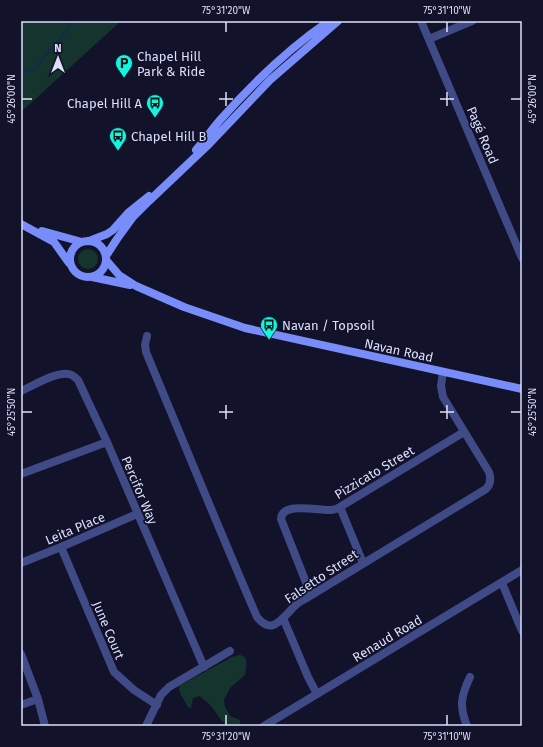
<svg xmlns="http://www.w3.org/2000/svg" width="543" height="747" font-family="'Fira Sans',sans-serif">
<rect width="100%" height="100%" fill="#12122a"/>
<path fill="#15342d" d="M 23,21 L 121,21 L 21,112 L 21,24 Z
M78 259a10 10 0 1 1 20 0a10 10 0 1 1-20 0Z
M 239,655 C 250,656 246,668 245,675 L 230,688 L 224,700 L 225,707 L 230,716 L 240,720 L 240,724 C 224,733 218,713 209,704 C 206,701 202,698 199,696 L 193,698 L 191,708 L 188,707 L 180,693 L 179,686 L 232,657 Z"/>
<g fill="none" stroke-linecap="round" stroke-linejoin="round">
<path stroke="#0e2d48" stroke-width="2" d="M 21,72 L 34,69 L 70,27 L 71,21"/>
<path stroke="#3f4a87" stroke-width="8" d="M 429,39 L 472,21
M 147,336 L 145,345 L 146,352 C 183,441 219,529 257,617 C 271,634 279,622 290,611 C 294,606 299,602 305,599 L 486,489 C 491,484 491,478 489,472 L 443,397 L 441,386 L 443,372
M 21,391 C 33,386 55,372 68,374 C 72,374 75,377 78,380 L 107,442 L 204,667
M 21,474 L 107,442
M 340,507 L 363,563
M 61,547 L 114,672 L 134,690 L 157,705
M 21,563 L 61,547 L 137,514
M 311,595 L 281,519 C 282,501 319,511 330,510 C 334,510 337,509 340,507 L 464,432
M 283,618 L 308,677 L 317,694
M 21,654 L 38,699 L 45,726
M 21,705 L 38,699
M 146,726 L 161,695 L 169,687 L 230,651
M 467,726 C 459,706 461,696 470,677"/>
<path stroke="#3f4a87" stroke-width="8" d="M 421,21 L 522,258
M 502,583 L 522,631
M 264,726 L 522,570"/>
<path stroke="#788df9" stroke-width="8" d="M 196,150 C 205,140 212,129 221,119 C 253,83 289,48 329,21
M 21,224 L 54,242 L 69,263
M 42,231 L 82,242
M70 259a18 18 0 1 1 36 0a18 18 0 1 1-36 0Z
M 89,241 L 107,234 L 113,230 L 129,212 L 149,196
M 106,256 L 117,239 L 133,217 L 149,201 L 209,144 L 270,80 L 338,21
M 107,261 L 119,275 L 136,286 L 184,307 L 245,328 L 522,389
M 92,277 L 130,285"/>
</g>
<path fill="none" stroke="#dddffd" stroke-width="1.5" d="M 226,22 L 226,32M 447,22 L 447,32M 226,92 L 226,106M 447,92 L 447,106M 22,99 L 32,99M 219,99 L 233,99M 440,99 L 454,99M 511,99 L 521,99M 226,405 L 226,419M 447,405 L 447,419M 22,412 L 32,412M 219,412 L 233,412M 440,412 L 454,412M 511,412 L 521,412M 226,715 L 226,725M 447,715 L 447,725"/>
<defs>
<g id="parking-pin" transform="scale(0.9)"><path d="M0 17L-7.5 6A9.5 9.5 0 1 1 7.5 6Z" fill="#11f5e1" stroke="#12122a"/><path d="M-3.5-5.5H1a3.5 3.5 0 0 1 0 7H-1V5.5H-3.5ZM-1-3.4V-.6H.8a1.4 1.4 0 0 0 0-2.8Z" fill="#111"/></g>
<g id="bus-pin" transform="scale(0.9)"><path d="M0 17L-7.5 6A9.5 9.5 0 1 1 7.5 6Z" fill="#11f5e1" stroke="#12122a"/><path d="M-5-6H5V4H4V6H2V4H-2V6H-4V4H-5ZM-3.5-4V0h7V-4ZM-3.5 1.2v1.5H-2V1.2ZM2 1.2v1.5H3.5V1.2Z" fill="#111"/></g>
</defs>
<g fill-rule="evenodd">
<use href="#parking-pin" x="124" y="63"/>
<use href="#bus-pin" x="155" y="103"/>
<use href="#bus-pin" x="118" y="136"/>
<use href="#bus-pin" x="269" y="325"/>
</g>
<g text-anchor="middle" stroke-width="3.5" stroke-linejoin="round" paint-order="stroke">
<g font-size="13" fill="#dddffd" stroke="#12122a" text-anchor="start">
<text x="137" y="61">Chapel Hill<tspan x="137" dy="15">Park &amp; Ride</tspan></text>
<text x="142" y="108" text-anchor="end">Chapel Hill A</text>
<text x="131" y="141">Chapel Hill B</text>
<text x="282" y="330">Navan / Topsoil</text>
</g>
<g font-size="13" fill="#dddffd" stroke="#12122a">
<text transform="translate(483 135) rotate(67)" y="5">Pagé Road</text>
<text transform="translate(399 350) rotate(12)" y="5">Navan Road</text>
<text transform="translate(374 472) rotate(-31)" y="5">Pizzicato Street</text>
<text transform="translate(140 490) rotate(67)" y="5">Percifor Way</text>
<text transform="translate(75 528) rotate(-23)" y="5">Leita Place</text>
<text transform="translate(321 576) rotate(-34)" y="5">Falsetto Street</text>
<text transform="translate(109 630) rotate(67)" y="5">June Court</text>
<text transform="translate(387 638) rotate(-31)" y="5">Renaud Road</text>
</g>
</g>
<rect width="543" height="747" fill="none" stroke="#12122a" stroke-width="44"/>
<g transform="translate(58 58)" stroke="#12122a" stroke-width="3" paint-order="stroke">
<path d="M0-3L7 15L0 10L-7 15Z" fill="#dddffd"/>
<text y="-6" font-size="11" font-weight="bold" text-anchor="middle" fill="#dddffd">N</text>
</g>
<rect x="22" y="22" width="499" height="703" fill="none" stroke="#dddffd" stroke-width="1.5"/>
<g font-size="10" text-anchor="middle" fill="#dddffd">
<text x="226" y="14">75°31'20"W</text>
<text x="447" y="14">75°31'10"W</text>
<text transform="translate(11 99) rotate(-90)" y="4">45°26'00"N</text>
<text transform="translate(532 99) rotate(-90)" y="4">45°26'00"N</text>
<text transform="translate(11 412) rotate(-90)" y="4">45°25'50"N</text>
<text transform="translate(532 412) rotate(-90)" y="4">45°25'50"N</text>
<text x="226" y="740">75°31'20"W</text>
<text x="447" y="740">75°31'10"W</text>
</g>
</svg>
